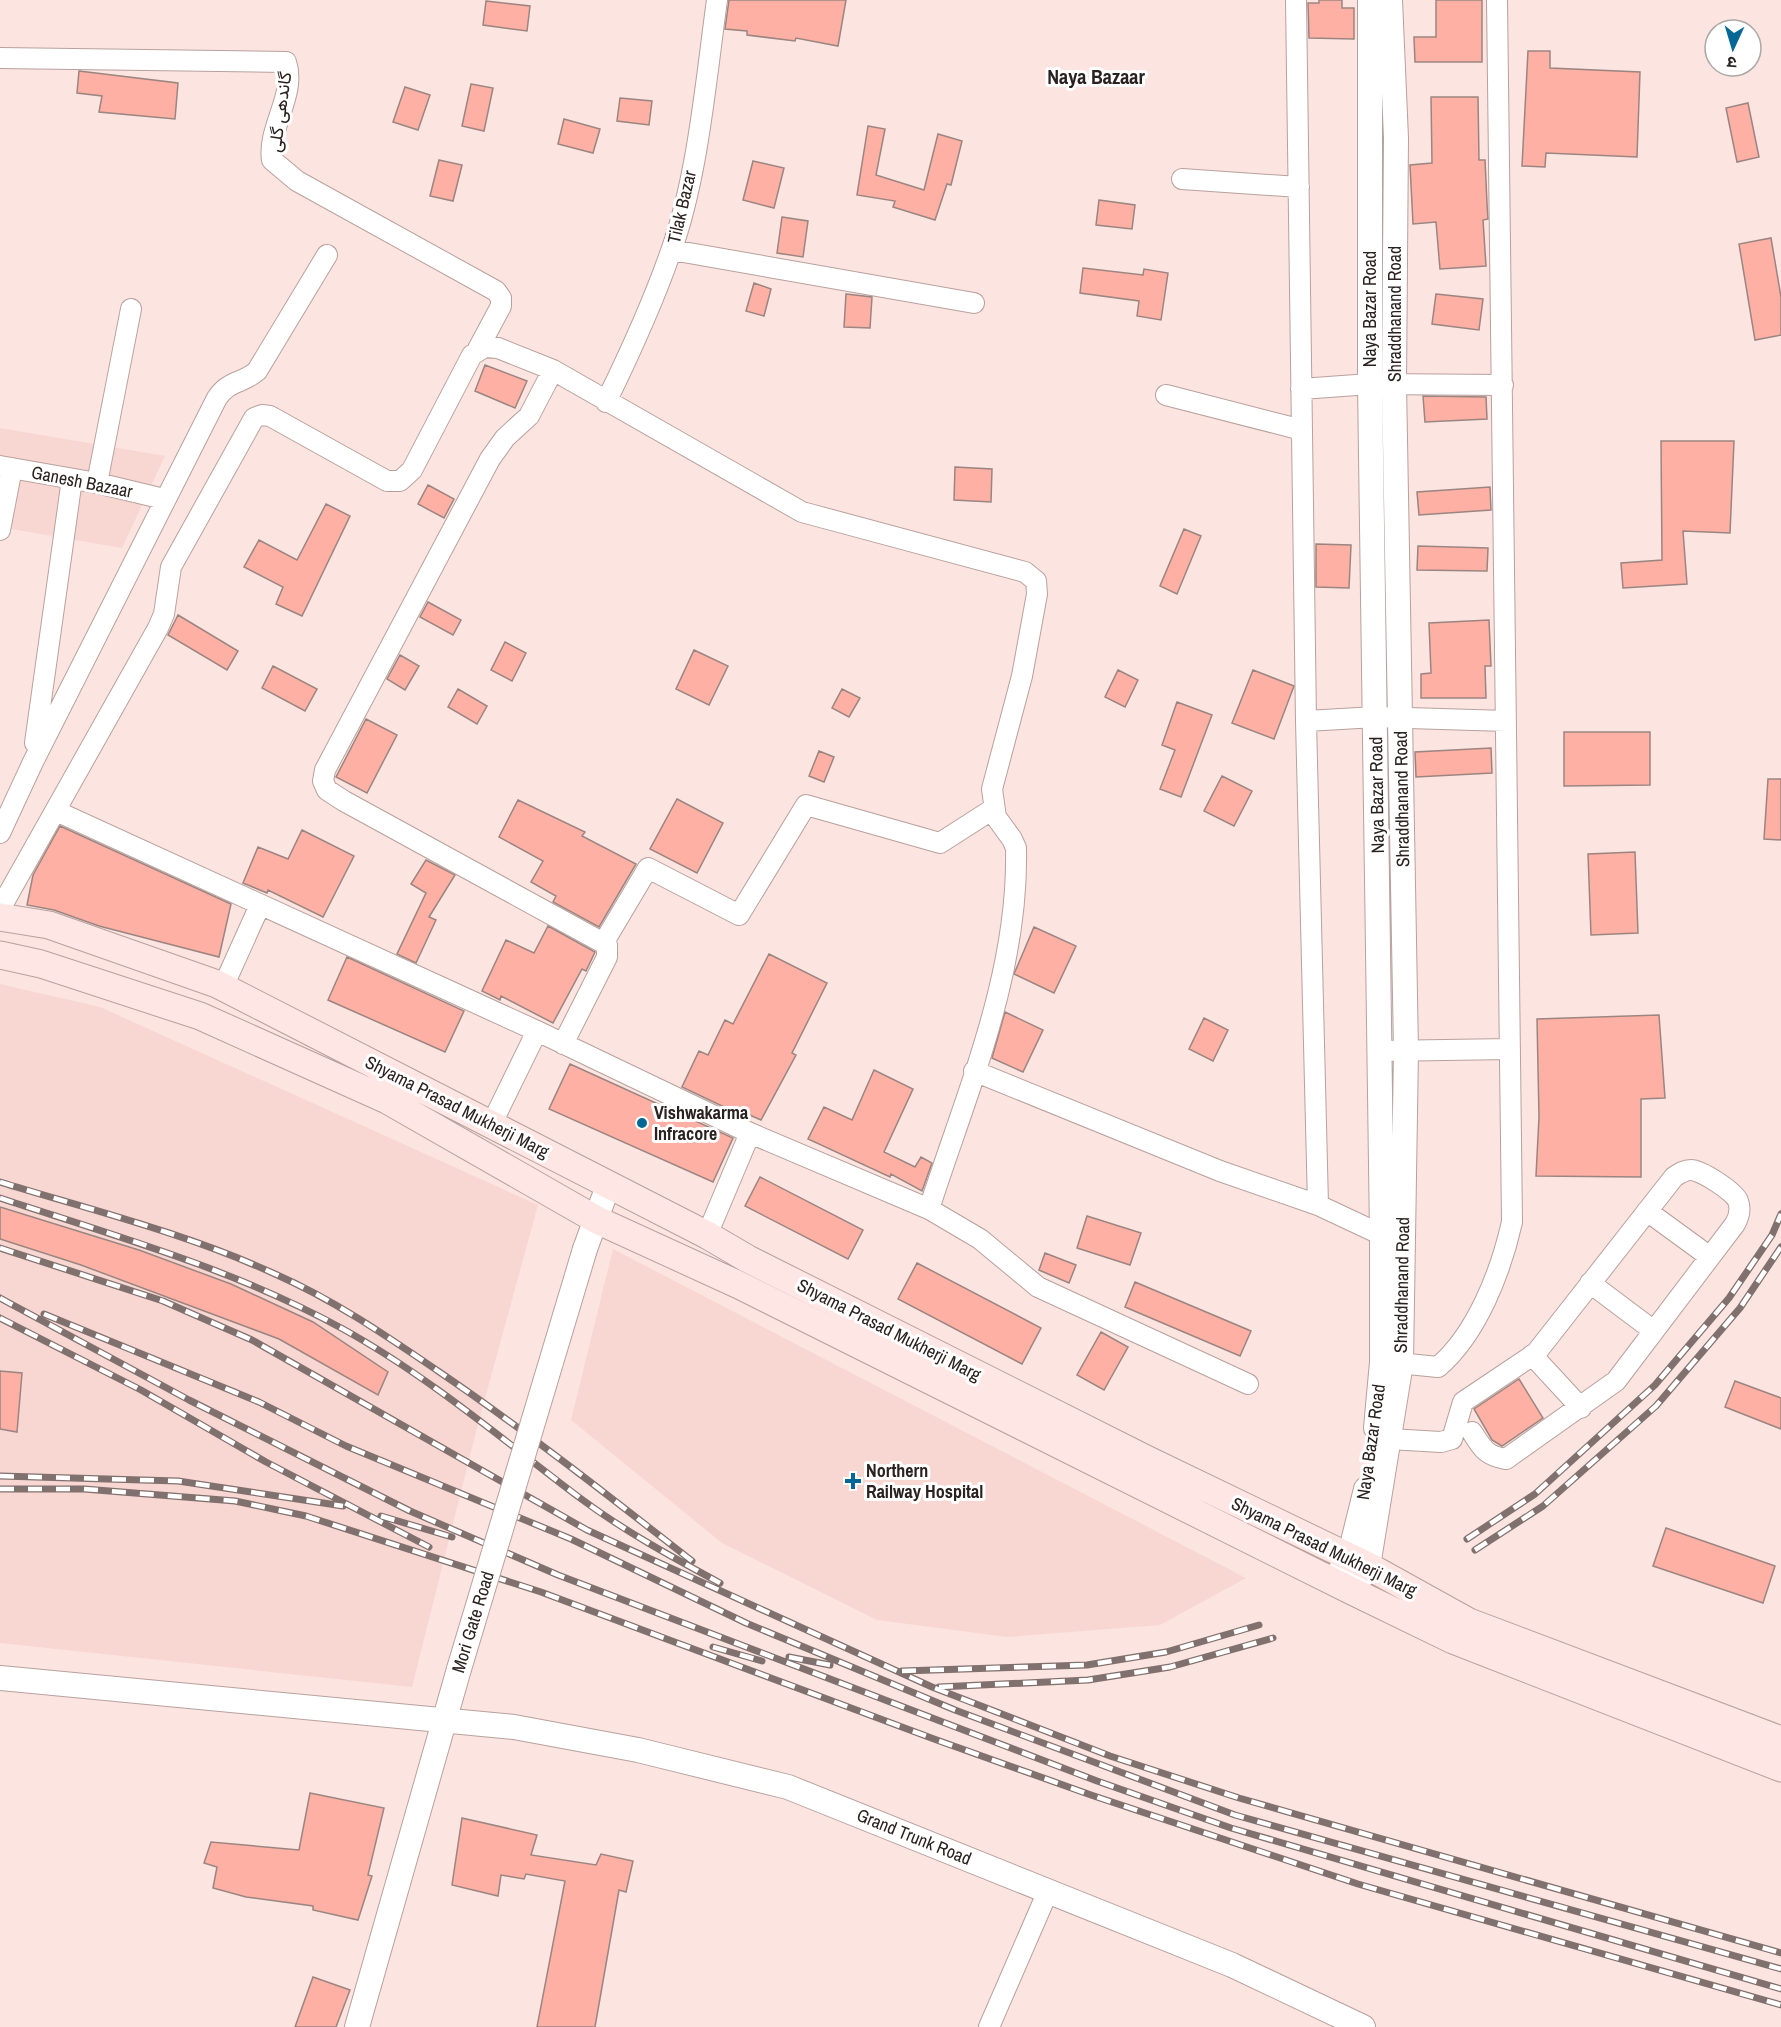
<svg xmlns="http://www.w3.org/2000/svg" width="1781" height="2027" font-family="'Archivo Narrow',Vazirmatn,'Noto Sans Devanagari',sans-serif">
<rect width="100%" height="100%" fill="#fce4e0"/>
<path fill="#f8d7d2" d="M 0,428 L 165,456 L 122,548 L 0,527 Z
M 0,984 L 100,1007 L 538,1205 L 478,1424 L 412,1687 L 0,1643 Z
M 613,1249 L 1246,1578 L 1160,1625 L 1007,1637 L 877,1620 L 722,1543 L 571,1420 Z"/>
<path fill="#feb0a4" stroke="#9b8581" stroke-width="1.5" d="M 729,0 L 846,0 L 838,46 L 796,38 L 795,41 L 747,35 L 747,31 L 725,29 Z
M 1319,0 L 1342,0 L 1342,8 L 1354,8 L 1354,39 L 1309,38 L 1308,3 L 1319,3 Z
M 1436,0 L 1482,0 L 1482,62 L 1415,62 L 1414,37 L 1436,37 Z
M 486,1 L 530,6 L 527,31 L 483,25 Z
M 1528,51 L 1550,51 L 1550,68 L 1640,72 L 1637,157 L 1546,153 L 1545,167 L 1522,166 Z
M 79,71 L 178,83 L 175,119 L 99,112 L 102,96 L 77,93 Z
M 471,84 L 493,88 L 484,131 L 462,126 Z
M 405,87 L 430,95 L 418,130 L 393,122 Z
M 1431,97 L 1478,97 L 1479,160 L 1485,160 L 1487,203 L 1488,219 L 1483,220 L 1486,266 L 1440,269 L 1436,222 L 1413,224 L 1410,165 L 1432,163 Z
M 620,98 L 652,101 L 649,125 L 617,121 Z
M 1748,103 L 1759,157 L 1737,162 L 1726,108 Z
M 564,119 L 600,129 L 593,153 L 558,144 Z
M 868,126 L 885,129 L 876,175 L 924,190 L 938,134 L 962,141 L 951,185 L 947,184 L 935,220 L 893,207 L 895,201 L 857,195 Z
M 439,160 L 462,165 L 453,201 L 430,196 Z
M 753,161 L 784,168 L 774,208 L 743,200 Z
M 1099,200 L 1135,205 L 1132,229 L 1096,225 Z
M 782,217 L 808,221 L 803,257 L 777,253 Z
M 1771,238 L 1781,297 L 1781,335 L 1755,340 L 1739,244 Z
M 1083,268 L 1143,275 L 1144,269 L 1168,273 L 1161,320 L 1137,316 L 1139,301 L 1080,293 Z
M 754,283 L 771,289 L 764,316 L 746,311 Z
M 846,294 L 872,297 L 870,328 L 844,327 Z
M 1436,294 L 1483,299 L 1479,330 L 1432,324 Z
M 485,365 L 527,381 L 515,408 L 475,391 Z
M 1423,396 L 1486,397 L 1487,419 L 1425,422 Z
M 1661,441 L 1734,441 L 1730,533 L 1683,531 L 1687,584 L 1623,588 L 1621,563 L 1662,560 Z
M 955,467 L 992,469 L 991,502 L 954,500 Z
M 428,485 L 454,499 L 444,518 L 418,504 Z
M 1490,487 L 1491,510 L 1419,515 L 1417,492 Z
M 326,504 L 350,516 L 302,616 L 276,604 L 283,587 L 244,567 L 259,540 L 297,560 Z
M 1184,529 L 1201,536 L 1177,594 L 1160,586 Z
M 1316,544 L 1351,545 L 1349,588 L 1316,587 Z
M 1418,546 L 1488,548 L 1487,571 L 1417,570 Z
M 428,602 L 461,620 L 453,635 L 420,617 Z
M 178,615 L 238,651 L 227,670 L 168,635 Z
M 1489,620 L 1491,666 L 1485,666 L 1486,698 L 1421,698 L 1421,674 L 1431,673 L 1429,623 Z
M 505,642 L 526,653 L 512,681 L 491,670 Z
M 694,650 L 728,666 L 709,705 L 676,689 Z
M 400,655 L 419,666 L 405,690 L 387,679 Z
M 273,666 L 317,689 L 305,711 L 262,688 Z
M 1118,670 L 1138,680 L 1125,707 L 1105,697 Z
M 1253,670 L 1294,686 L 1274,739 L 1232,723 Z
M 458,689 L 487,706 L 477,724 L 448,707 Z
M 842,689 L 860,698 L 849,717 L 832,708 Z
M 1177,702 L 1212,715 L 1181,797 L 1160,789 L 1175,750 L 1162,745 Z
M 366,719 L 397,735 L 367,793 L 336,777 Z
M 1564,732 L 1650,732 L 1650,785 L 1564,786 Z
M 1491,748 L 1492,773 L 1416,777 L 1415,752 Z
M 819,751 L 834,757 L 824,782 L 809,776 Z
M 1222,776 L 1252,791 L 1234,826 L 1204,811 Z
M 1768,779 L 1781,779 L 1781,840 L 1764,839 Z
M 677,799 L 723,823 L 697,873 L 650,849 Z
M 518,800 L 585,832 L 582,836 L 636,864 L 599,927 L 553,902 L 556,896 L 531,882 L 543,861 L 499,837 Z
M 60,826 L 231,904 L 219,957 L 99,926 L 54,910 L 27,905 L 33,875 Z
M 302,830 L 354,856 L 323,917 L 268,890 L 267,893 L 243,883 L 258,847 L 288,859 Z
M 1635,852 L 1638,933 L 1591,935 L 1588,854 Z
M 426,860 L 455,875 L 429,917 L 436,920 L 416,963 L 397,954 L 426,893 L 411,884 Z
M 548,926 L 595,952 L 586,971 L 582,969 L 553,1023 L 501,996 L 500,1000 L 482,991 L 506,940 L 534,953 Z
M 1034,927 L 1076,946 L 1054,993 L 1014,974 Z
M 769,954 L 827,983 L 792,1053 L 796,1055 L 761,1120 L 745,1113 L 743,1116 L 682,1087 L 699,1051 L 708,1055 L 725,1020 L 733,1024 Z
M 347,957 L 464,1011 L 445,1052 L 328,1000 Z
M 1005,1012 L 1043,1030 L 1023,1072 L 992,1058 Z
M 1659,1015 L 1665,1098 L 1641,1099 L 1641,1177 L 1536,1176 L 1539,1117 L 1537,1019 Z
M 1204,1018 L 1228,1030 L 1213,1061 L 1189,1049 Z
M 570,1064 L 733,1138 L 713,1182 L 549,1109 Z
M 874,1070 L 913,1089 L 884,1152 L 915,1167 L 921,1157 L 932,1163 L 922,1191 L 891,1174 L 890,1177 L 808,1139 L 824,1107 L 852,1120 Z
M 760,1177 L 863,1230 L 848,1259 L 745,1206 Z
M 0,1207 L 139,1250 L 231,1284 L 313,1322 L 388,1372 L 378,1395 L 279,1339 L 81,1265 L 0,1239 Z
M 1087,1216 L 1141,1233 L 1130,1265 L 1077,1248 Z
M 1045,1253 L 1076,1265 L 1069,1283 L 1039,1270 Z
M 917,1263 L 1041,1328 L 1022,1364 L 898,1299 Z
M 1135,1282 L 1251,1331 L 1240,1356 L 1125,1307 Z
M 1101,1332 L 1128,1347 L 1104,1390 L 1077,1375 Z
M 0,1371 L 22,1373 L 17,1432 L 0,1429 Z
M 1519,1379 L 1543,1418 L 1502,1446 L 1492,1440 L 1474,1409 Z
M 1735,1381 L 1781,1398 L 1781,1429 L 1725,1407 Z
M 1666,1528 L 1775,1566 L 1763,1603 L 1653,1566 Z
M 310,1793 L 384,1808 L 368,1875 L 372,1876 L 358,1920 L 313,1910 L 313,1906 L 246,1897 L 213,1888 L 217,1867 L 204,1863 L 211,1842 L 299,1850 Z
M 462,1818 L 537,1835 L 531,1855 L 596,1865 L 601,1854 L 633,1861 L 626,1892 L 619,1890 L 595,2027 L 537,2027 L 565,1881 L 526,1874 L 524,1879 L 501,1875 L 498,1896 L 452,1885 Z
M 313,1977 L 350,1990 L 336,2027 L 295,2027 Z"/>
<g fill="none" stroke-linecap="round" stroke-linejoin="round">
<g stroke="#b8a19d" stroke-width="22">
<path id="minor" d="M 1296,0 L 1306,721 L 1318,1205
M 0,58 L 286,62 C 297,94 267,128 272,160 L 297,181 L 496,291 L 501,298 L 501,306 L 478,349
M 1182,179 L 1299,187
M 672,250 L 974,303
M 553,370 L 529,416 L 505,438 L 490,459 L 325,770 L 323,781 L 327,790 L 344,801 L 607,945 L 607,957 L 563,1044
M 1301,389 L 1370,384 L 1503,385
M 1166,395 L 1302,430
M 606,402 C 630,353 653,303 671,251 C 698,177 706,79 717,0
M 0,466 L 97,483 L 164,499
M 97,483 L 131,309
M 0,530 L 12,468
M 1306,721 L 1376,717 L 1506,721
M 35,743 L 72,479
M 56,811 L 537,1031 L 750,1133 L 929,1209 L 980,1239 L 1038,1287 L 1248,1384
M 0,833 L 33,762 L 217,398 C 229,380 242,384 257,371 L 327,255
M 0,909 L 158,628 L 164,614 L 171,567 L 254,418 L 262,415 L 270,416 L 387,481 L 400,481 L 412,470 L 472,355 L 485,347 L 498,348 L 553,370 L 802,512 L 1025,572 L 1036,581 L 1037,594 L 1022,676 L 992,789 L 996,817 L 1012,839 L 1016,848 C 1019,974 967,1091 929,1209
M 604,942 L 648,868 L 739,915 L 806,805 L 940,843 L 993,809
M 223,987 L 260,905
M 1380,1051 L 1510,1049
M 974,1071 L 1220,1171 L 1318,1205 L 1382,1235
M 491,1125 L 537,1031
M 1647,1211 L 1710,1257
M 707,1235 L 750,1133
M 1590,1283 L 1654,1331
M 1532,1355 L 1581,1408
M 1388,1362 L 1438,1367 C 1477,1334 1501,1271 1512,1222 L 1497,0
M 1389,1439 L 1441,1442 L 1452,1439 L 1463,1402 L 1536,1353 L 1674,1177 C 1680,1173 1684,1170 1691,1170 C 1701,1170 1735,1192 1738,1201 C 1741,1209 1739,1217 1735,1224 L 1616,1381 L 1506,1459 C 1486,1456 1482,1448 1472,1432
M 989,2027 L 1048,1891"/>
</g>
<g stroke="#b8a19d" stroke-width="26">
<path id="tertiary" d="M 1370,0 L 1370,384 L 1382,1235 L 1382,1362 L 1376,1428
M 585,1249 L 608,1186
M 1333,1581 L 1349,1558 L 1366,1489
M 1352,1591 L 1368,1566 L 1401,1363 L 1406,1051 L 1394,384 L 1396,138 L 1390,0
M 0,1678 L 514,1727 L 638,1750 L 788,1787 L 1232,1965 L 1363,2027
M 357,2027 L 459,1669"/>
</g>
<g stroke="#b8a19d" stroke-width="29">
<path id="secondary" d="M 0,917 L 49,925 L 217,984 L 707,1235 L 748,1259 L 1146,1459 L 1368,1566 L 1469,1622 L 1781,1740
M 0,955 L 41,964 L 200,1016 L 387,1100 L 597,1220 L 739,1285 L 1352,1591 L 1453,1640 L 1781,1768"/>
</g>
<use href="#minor" stroke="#fff" stroke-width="20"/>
<use href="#tertiary" stroke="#fff" stroke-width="24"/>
<use href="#secondary" stroke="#fde6e3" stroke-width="27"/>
<g stroke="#80716e" stroke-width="7">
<path id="rail" d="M 0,1182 C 92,1210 188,1234 275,1274 C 334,1300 385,1335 438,1371 C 526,1431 609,1496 692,1561
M 0,1198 C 116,1236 236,1270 343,1329 C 428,1376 503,1440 580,1498 C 624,1531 672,1557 720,1583
M 0,1248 L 163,1301 L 252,1340 L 587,1530 L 932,1687 L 1110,1756 L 1239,1798 L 1781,1953
M 0,1298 L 189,1400 L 410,1511 L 558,1575 L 1097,1781 L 1231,1828 L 1781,1989
M 44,1314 L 259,1402 L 346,1446 L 571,1539 L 746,1623 L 955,1710 L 1235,1815 L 1781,1969
M 0,1318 L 141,1390 L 266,1462 L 429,1547
M 0,1476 L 178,1481 L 343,1506
M 0,1489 L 84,1489 L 235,1501 L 306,1516 L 541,1592 L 934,1739 L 1091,1795 L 1358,1884 L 1781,2005
M 381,1516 L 452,1537
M 1467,1539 L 1535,1494 L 1655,1385 L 1729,1298 L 1772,1235 L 1781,1214
M 1475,1550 L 1543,1506 L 1656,1406 L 1740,1308 L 1781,1247
M 713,1647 L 762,1661
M 789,1657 L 830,1665
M 902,1671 L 1087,1665 L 1166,1652 L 1259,1625
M 939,1687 L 1088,1680 L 1170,1667 L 1273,1638"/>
</g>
<use href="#rail" stroke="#fff" stroke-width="4.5" stroke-dasharray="14" stroke-linecap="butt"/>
<g stroke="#b8a19d" stroke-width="26" stroke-linecap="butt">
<path id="tertiary-bridge" d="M 459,1669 L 585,1249"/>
</g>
<use href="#tertiary-bridge" stroke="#fff" stroke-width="24"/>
</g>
<g fill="#046796" stroke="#fff" stroke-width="2">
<circle cx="642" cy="1123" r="6"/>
<path d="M850 1472h6v6h6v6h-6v6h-6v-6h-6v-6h6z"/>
</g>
<g text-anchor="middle" stroke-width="6" stroke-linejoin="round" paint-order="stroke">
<g font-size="18" fill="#2a2220" stroke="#fff">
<text transform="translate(280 112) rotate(-82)" y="6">گاندھی گلی</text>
<text transform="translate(682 207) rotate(-77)" y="6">Tilak Bazar</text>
<text transform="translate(1370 309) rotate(-90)" y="6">Naya Bazar Road</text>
<text transform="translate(1395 314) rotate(-90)" y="6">Shraddhanand Road</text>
<text transform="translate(82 482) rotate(11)" y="6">Ganesh Bazaar</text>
<text transform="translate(1377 795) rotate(-91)" y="6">Naya Bazar Road</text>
<text transform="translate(1402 799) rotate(-91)" y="6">Shraddhanand Road</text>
<text transform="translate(457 1107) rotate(27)" y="6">Shyama Prasad Mukherji Marg</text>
<text transform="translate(1402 1285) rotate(-89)" y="6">Shraddhanand Road</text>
<text transform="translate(889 1330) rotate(27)" y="6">Shyama Prasad Mukherji Marg</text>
<text transform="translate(1371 1442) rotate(-82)" y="6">Naya Bazar Road</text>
<text transform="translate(1324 1547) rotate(26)" y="6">Shyama Prasad Mukherji Marg</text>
<text transform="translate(473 1622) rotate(-73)" y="6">Mori Gate Road</text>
<text transform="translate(914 1837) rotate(22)" y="6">Grand Trunk Road</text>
</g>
<g font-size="18" font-weight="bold" fill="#2a2220" stroke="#fff" text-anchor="start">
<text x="654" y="1119">Vishwakarma<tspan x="654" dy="21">Infracore</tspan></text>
<text x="866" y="1477">Northern<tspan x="866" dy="21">Railway Hospital</tspan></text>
</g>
<g font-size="20" font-weight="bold" fill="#2a2220" stroke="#fff">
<text x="1096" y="84">Naya Bazaar</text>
</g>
</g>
<g transform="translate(1733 48) rotate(184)"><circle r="28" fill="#ffffff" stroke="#aaa7a6" stroke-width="1.5"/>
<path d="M0-4.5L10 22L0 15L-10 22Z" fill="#046796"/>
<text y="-9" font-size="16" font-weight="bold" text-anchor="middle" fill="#2a2220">उ</text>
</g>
</svg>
